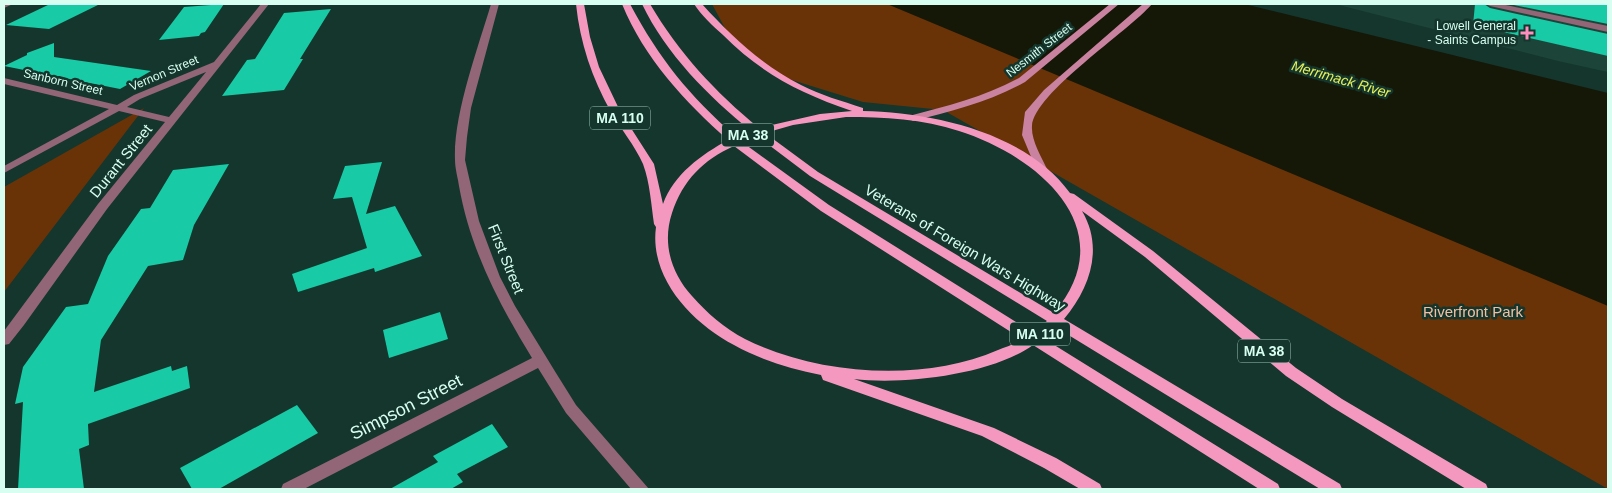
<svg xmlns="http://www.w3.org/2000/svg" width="1612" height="493" font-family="Arial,sans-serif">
<rect width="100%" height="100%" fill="#14362d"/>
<path fill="#1d4439" d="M 1335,4 L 1608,4 L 1608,72 L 1558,61 Z"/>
<path fill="#693307" d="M 712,4 L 914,4 L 1608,275 L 1608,489 L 943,110 L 863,102 L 779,76 L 734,45 Z
M 144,108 L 4,292 L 4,187 Z"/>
<path fill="#151707" d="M 887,4 L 1244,4 L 1608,93 L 1608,306 Z"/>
<path fill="#18caa5" d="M 50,4 L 100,4 L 49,29 L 6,25 Z
M 224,4 L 205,32 L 201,33 L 199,36 L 159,40 L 184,7 Z
M 1475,4 L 1484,4 L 1490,8 L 1608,34 L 1608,56 L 1473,25 Z
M 1509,4 L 1608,4 L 1608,24 Z
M 331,9 L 300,59 L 303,59 L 284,90 L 222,96 L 247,60 L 255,59 L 284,13 Z
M 54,43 L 54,57 L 151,71 L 120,89 L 4,66 L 27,55 L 27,53 Z
M 382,162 L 366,214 L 395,206 L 422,256 L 375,272 L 374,268 L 298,292 L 292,274 L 367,248 L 352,197 L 333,199 L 345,166 Z
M 229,164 L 194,225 L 183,260 L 148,266 L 101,340 L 94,392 L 171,366 L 172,371 L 187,366 L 190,388 L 88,424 L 89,445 L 79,449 L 84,489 L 18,489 L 23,402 L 15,404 L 23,367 L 66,307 L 88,304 L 108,256 L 141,209 L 150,208 L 173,170 Z
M 440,312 L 448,339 L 389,358 L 383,330 Z
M 297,405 L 318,433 L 219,489 L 192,489 L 180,468 Z
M 492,424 L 508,447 L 457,474 L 463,482 L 451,489 L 390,489 L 438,462 L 433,456 Z"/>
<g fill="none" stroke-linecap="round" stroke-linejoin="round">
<path fill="#926577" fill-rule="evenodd" d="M 4,4 L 13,4 L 4,8 Z
M 261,4 L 269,4 L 107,209 L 24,325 L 9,344 L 4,345 L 4,331 L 98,204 L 165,122 L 119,111 L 4,173 L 4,166 L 109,109 L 4,84 L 4,78 L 117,105 L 134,95 L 214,62 ZM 206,72 L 169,117 L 127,107 L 140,99 Z
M 491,4 L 499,4 L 471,108 L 467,137 L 465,160 L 479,221 L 500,277 L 515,306 L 556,373 L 576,405 L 649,489 L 631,489 L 566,413 L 538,368 L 304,489 L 281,489 L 283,484 L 532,358 C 499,304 470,249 459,186 C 458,178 455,169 455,160 C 453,115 478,48 491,4 Z
M 1486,4 L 1501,4 L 1608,26 L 1608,32 L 1490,6 Z"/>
<path fill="#c982a0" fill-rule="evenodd" d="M 1110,4 L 1119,4 L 1025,82 C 990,102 952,111 913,121 L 908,118 L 909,116 C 947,106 984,97 1019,78 Z
M 1143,4 L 1152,4 C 1128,32 1034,93 1032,126 C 1031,140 1041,156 1047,169 L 1045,171 L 1037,171 L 1022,135 L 1025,112 L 1044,90 Z"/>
<path fill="#f498bf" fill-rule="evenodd" d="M 576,4 L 584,4 L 590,37 L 599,67 L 620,111 L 654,164 L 663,204 C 674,174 701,155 728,140 C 685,102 644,58 622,4 L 630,4 C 660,60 688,94 736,137 L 751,131 C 708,96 666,54 642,4 L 650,4 C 679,53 715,92 759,128 L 820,114 L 852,111 C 800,93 762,74 723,35 C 713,26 701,15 694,4 L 702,4 C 731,36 762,65 801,85 C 820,95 842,101 863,108 L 863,111 C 932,112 1027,133 1070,193 L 1074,194 L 1153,251 L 1296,368 L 1342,399 L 1486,484 L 1488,489 L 1466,489 L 1332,407 L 1286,376 L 1145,257 L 1082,211 C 1104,248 1090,288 1064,319 L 1340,484 L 1342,489 L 1320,489 L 1057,328 L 1043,338 L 1278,484 L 1280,489 L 1259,489 L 1033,345 C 992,375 903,385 854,379 L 994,428 L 1056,458 L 1100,484 L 1102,489 L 1080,489 L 1044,468 L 982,436 L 823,380 L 821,375 C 791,369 761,360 734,345 C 692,323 649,278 656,227 L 654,224 C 651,204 650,183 643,164 C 635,146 621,129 611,112 C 592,78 580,43 576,4 ZM 846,117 C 884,117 923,119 959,131 C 1038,156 1125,229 1054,313 L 818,172 L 765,133 L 793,125 ZM 757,136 L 810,176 L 1047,321 L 1032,332 L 829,205 L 742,142 ZM 734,146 L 821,211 L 1022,339 C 1015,344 1006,347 998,350 C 923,383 817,375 745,339 C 724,328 707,313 692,296 C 671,273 662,243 672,213 C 683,180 703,160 734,146 Z"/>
</g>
<path fill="#fd8ebf" stroke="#14362d" stroke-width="2" d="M1524.5 25.5h5v5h5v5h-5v5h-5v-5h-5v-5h5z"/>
<g text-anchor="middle" stroke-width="5" stroke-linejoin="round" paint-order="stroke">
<g font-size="12" fill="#d7fef0" stroke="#14362d" text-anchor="end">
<text x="1516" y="30">Lowell General<tspan x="1516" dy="14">- Saints Campus</tspan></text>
</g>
<g font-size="12" fill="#d7fef0" stroke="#14362d">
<text transform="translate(1039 50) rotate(-38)" y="4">Nesmith Street</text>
<text transform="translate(164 73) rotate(-23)" y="4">Vernon Street</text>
<text transform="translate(63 82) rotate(13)" y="4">Sanborn Street</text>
</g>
<g font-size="14" font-style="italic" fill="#e6f058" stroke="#14362d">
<text transform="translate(1341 79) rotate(16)" y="5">Merrimack River</text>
</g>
<g fill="#14362d" stroke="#9cc2b6" stroke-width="1">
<rect x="590" y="106.5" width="60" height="23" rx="4"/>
<rect x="722" y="123.5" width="52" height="23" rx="4"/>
<rect x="1010" y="322.5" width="60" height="23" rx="4"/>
<rect x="1238" y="339.5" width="52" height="23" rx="4"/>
</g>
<g font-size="14" font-weight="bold" fill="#d7fef0">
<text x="620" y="123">MA 110</text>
<text x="748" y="140">MA 38</text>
<text x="1040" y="339">MA 110</text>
<text x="1264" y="356">MA 38</text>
</g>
<g font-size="15" fill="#d7fef0" stroke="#14362d">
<text transform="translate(121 161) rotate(-51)" y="5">Durant Street</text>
<text transform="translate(965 248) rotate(31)" y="5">Veterans of Foreign Wars Highway</text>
<text transform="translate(506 259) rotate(68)" y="5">First Street</text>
</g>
<g font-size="15" fill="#f2c1a4" stroke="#14362d">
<text x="1473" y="317">Riverfront Park</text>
</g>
<g font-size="18" fill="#d7fef0" stroke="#14362d">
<text transform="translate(406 407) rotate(-27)" y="6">Simpson Street</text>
</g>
</g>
<rect width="1612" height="493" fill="none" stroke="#d7fef0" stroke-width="10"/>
</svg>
